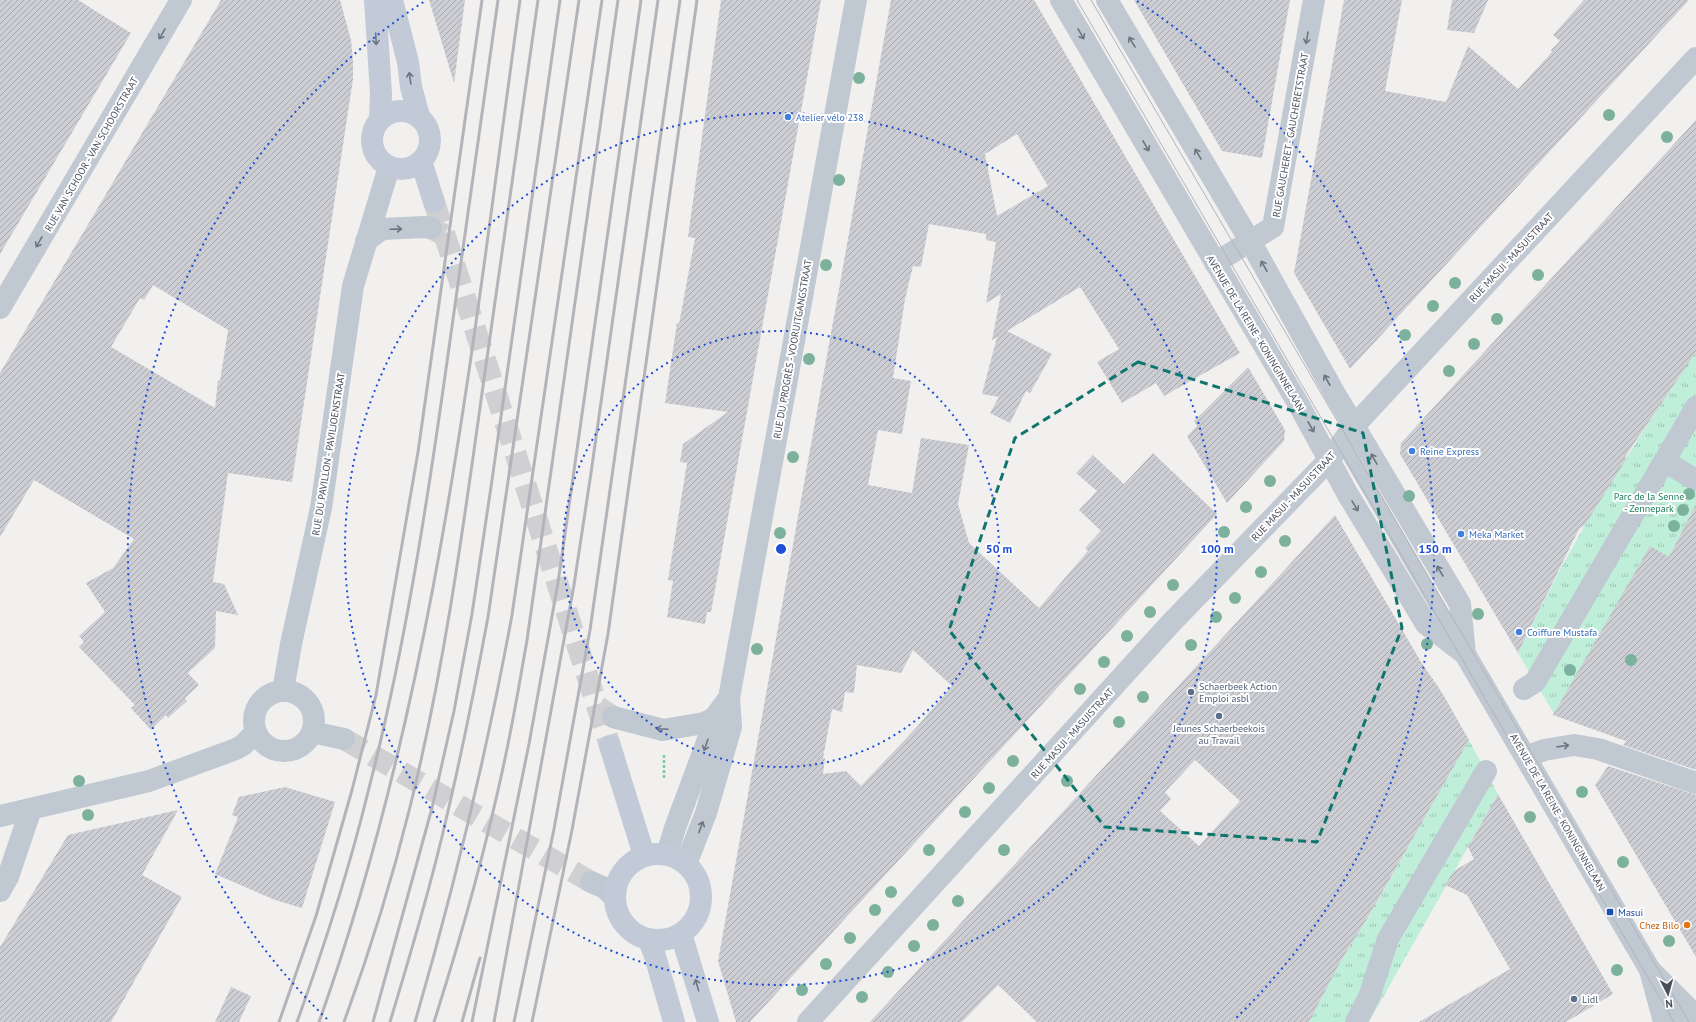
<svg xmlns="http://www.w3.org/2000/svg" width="1696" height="1022" font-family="'PT Sans',sans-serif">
<defs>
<pattern id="park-tufts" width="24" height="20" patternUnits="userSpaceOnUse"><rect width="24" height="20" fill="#bfefd8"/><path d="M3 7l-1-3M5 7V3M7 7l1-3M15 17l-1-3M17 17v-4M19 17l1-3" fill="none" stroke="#9dc4b2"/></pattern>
<pattern id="building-hatch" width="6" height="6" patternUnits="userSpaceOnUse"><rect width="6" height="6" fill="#ccced4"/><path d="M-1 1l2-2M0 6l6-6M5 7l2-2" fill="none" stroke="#a8aaaf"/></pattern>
</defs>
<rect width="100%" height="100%" fill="#f2f0ef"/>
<path fill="url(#park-tufts)" d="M 1696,351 L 1696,504 L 1672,552 L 1684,556 L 1620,600 L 1554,714 L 1518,653 L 1557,575 L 1585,525 L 1645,428 Z
M 1469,740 L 1498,794 L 1369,1022 L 1309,1022 L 1343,957 L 1368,918 Z"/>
<path fill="url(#building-hatch)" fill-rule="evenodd" d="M 0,0 L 78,0 L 131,33 L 0,254 Z
M 221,0 L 340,0 L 351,40 L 353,61 L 353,79 L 292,482 L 228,473 L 213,582 L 224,584 L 238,615 L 216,611 L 215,648 L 188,673 L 199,685 L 185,698 L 187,701 L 168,718 L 166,715 L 151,730 L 131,708 L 135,705 L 79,647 L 84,642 L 79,636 L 105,612 L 86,583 L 113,568 L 134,539 L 34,480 L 0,537 L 0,373 ZM 153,285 L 228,330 L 220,381 L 218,380 L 215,408 L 111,347 L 140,298 L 144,300 Z
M 429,0 L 465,0 L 454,83 Z
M 721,0 L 821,0 L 711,612 L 707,612 L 705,624 L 667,617 L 673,581 L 668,580 L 687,463 L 680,462 L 683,444 L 728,412 L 665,403 L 677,323 L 679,324 L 695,238 L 688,237 Z
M 891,0 L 1034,0 L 1240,353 L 1164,396 L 1156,383 L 1122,403 L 1097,362 L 1119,349 L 1080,287 L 1007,331 L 1052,354 L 1030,393 L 1026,391 L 1010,423 L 990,413 L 999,397 L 982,394 L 997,337 L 992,340 L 1001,294 L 986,303 L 996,242 L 986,240 L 986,234 L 929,224 L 921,267 L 913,266 L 905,299 L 893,378 L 911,381 L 902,434 L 878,430 L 868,485 L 912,493 L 921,438 L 969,445 L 958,504 L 969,543 L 1039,608 L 1088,551 L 1085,548 L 1101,531 L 1079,510 L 1097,491 L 1076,473 L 1093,455 L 1124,484 L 1153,453 L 1217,514 L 750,1022 L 736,1022 L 718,961 ZM 1017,134 L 1048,186 L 997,216 L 985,154 ZM 913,650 L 952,686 L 915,729 L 861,786 L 846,771 L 823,774 L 825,758 L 823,758 L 832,709 L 842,712 L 845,692 L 854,693 L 857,665 L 901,673 Z
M 1134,0 L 1290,0 L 1262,158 L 1222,151 Z
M 1344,0 L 1402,0 L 1385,91 L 1446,102 L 1468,46 L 1518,89 L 1552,52 L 1551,50 L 1560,41 L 1553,35 L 1584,0 L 1689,0 L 1350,369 L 1294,273 Z
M 1452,0 L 1488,0 L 1474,33 L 1447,30 Z
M 1696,120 L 1696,352 L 1625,457 L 1627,458 L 1585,525 L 1579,529 L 1518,653 L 1400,454 L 1401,443 Z
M 1248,367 L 1285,430 L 1284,441 L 1227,503 L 1187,436 L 1197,426 L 1194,421 Z
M 1696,504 L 1696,770 L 1623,745 L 1626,741 L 1553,715 L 1650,546 L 1669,557 Z
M 1335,515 L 1421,662 L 1441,691 L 1469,740 L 1367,919 L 1342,959 L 1309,1022 L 1037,1022 L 998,985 L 962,1022 L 870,1022 ZM 1195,760 L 1240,801 L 1199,846 L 1160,811 L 1171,799 L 1165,792 Z
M 1608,766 L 1696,795 L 1696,957 L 1595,785 Z
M 285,787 L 335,802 L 302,908 L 275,900 L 215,874 L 238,817 L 232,815 L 239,797 Z
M 1498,794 L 1613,994 L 1566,1022 L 1419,1022 L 1510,969 L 1467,895 L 1445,885 L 1454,871 L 1474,859 L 1468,847 Z
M 178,810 L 142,875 L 182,897 L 111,1022 L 0,1022 L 0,947 L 68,835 Z
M 231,987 L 251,996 L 239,1022 L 215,1022 Z"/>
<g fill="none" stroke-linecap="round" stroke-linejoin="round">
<path stroke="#d0d0d2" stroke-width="22" stroke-dasharray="22 11" stroke-linecap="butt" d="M 431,228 L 444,235
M 598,707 L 613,717"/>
<path stroke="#d0d0d2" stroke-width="22" stroke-dasharray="22 11" stroke-linecap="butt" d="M 344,739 L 591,882"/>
<path stroke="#d0d0d2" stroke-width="22" stroke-dasharray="22 11" stroke-linecap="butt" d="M 434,202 L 610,746"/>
<path stroke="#77ccaf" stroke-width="2.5" stroke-dasharray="3 2" stroke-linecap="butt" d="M 664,755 L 664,778"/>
<path stroke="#c0c8d1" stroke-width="15" d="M 1342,442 L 1461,647
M 1663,992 L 1681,1022"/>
<path stroke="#c0c8d1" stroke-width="22" d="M 1664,461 L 1696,480
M 1524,689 L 1535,682 L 1696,407
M 1356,1022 L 1369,997 L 1388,939 L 1486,771"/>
<path stroke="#c0c8d1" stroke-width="22" d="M 1061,0 L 1299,405 L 1347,493 L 1426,624 L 1465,654 L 1650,970 L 1696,1016
M 1107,0 L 1250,241 L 1335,394 L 1460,604 L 1465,654
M 366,241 L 382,229 L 424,227 L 431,228
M 1215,263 L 1273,227 L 1314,0
M 0,308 L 181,0
M 283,691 L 291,644 L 321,508 L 353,286 L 389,167
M 613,717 L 663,730 L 704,723 L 714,718
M 1526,757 L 1544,750 L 1574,745 L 1598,749 L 1696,783
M 667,854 L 675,828 L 707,742 L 714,718 L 729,698
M 686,864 L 706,813 L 731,727 L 729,698 L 856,0
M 0,891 L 8,877 L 31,809
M 1650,970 L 1664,1022
M 808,1022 L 1171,623 L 1329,460 L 1354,426 L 1696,58"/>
<path stroke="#c0c8d1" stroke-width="22" d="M254 721a30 30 0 1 1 60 0a30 30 0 1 1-60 0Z
M 312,732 L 344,739
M 0,816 L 149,781 L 236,749 L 243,745 L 256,732
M 591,882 L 605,888 L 613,896"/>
<path stroke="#c2cad8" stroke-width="22" d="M 375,0 L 381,94 L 380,118
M 392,0 L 408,62 L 411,87 L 419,116
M372 140a29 29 0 1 1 58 0a29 29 0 1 1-58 0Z
M 421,161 L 434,202
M 610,746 L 644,855
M615 897a43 43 0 1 1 86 0a43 43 0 1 1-86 0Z
M 681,934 L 708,1022
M 649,940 L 655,956 L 674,1022"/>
<path stroke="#b2b4ba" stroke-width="1" d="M 1077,0 L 1674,1022
M 1091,0 L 1689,1022"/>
<path stroke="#b2b4ba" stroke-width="3" d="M 279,1022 L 316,916 L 352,790 L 376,695 L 418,452 L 482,0
M 297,1022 C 324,947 349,870 368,792 C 404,653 426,511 446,369 C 464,246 481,123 498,0
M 319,1022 C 437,692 472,345 520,0
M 344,1022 C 370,951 392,880 410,807 C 445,666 464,522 484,379 C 502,252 520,126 538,0
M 373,1022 L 432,808 L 454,711 L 472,614 L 491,487 L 560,0
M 390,1022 C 411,952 432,882 448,811 C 463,747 476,682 488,617 L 579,0
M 415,1022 C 454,888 487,752 512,615 L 602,0
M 434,1022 C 463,931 489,838 508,744 C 515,710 521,675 527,640 L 618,0
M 462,1022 L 480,958
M 472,1022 L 529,744 L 558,583 L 641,0
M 494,1022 L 574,585 L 591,473 L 658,0
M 514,1022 L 554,829 L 590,630 L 680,0
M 532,1022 L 572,830 L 608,634 L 697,0"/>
</g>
<g fill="#7bb19d">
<circle cx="859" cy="78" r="6"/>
<circle cx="1609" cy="115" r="6"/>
<circle cx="1667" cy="137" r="6"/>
<circle cx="839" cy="180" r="6"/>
<circle cx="826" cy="265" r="6"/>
<circle cx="1538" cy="275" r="6"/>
<circle cx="1455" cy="283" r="6"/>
<circle cx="1433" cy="306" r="6"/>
<circle cx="1497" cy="319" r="6"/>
<circle cx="1405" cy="335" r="6"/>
<circle cx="1474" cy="344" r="6"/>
<circle cx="809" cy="359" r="6"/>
<circle cx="1449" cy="371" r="6"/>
<circle cx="793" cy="457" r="6"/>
<circle cx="1270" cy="481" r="6"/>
<circle cx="1689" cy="494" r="6"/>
<circle cx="1409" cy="496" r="6"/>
<circle cx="1246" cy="507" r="6"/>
<circle cx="1683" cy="510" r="6"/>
<circle cx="1674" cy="526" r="6"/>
<circle cx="1224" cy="532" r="6"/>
<circle cx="780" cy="533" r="6"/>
<circle cx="1285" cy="541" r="6"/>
<circle cx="1261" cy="572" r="6"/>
<circle cx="1173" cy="585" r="6"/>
<circle cx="1235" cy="598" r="6"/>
<circle cx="1150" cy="612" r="6"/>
<circle cx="1478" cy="614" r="6"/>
<circle cx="1216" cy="617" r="6"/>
<circle cx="1127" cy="636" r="6"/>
<circle cx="1427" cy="644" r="6"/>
<circle cx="1191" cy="645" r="6"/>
<circle cx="757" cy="649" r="6"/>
<circle cx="1631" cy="660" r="6"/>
<circle cx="1104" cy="662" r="6"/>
<circle cx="1570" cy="670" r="6"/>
<circle cx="1080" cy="689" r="6"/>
<circle cx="1143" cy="697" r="6"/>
<circle cx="1119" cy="722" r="6"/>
<circle cx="1013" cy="761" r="6"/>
<circle cx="79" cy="781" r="6"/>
<circle cx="1067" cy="781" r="6"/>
<circle cx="989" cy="788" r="6"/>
<circle cx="1582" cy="792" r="6"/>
<circle cx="965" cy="812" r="6"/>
<circle cx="88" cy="815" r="6"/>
<circle cx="1530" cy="817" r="6"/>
<circle cx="929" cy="850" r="6"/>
<circle cx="1004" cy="850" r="6"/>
<circle cx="1623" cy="862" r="6"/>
<circle cx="891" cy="892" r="6"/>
<circle cx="958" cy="901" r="6"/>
<circle cx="875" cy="910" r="6"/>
<circle cx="933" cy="925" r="6"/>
<circle cx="850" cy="938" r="6"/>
<circle cx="1669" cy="941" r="6"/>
<circle cx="914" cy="946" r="6"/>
<circle cx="826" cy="964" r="6"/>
<circle cx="1617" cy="970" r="6"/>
<circle cx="888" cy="972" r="6"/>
<circle cx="802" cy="990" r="6"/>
<circle cx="862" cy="997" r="6"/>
</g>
<defs><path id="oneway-shaft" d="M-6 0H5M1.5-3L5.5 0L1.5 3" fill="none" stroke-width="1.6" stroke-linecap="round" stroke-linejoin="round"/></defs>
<g stroke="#6c7480">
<use href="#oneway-shaft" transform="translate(162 34) rotate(120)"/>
<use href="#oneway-shaft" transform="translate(1081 34) rotate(60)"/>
<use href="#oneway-shaft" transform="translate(1307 38) rotate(100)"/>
<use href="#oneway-shaft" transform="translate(1132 42) rotate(-121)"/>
<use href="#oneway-shaft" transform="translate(1146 146) rotate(60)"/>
<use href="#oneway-shaft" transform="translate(1198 154) rotate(-121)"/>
<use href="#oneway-shaft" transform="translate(396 229) rotate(-2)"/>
<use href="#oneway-shaft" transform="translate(39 242) rotate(120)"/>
<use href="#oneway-shaft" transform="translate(1264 266) rotate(-119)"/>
<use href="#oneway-shaft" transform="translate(1327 380) rotate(-119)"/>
<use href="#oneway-shaft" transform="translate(1311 427) rotate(61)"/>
<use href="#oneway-shaft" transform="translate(1374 459) rotate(-120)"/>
<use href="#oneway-shaft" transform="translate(1355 506) rotate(59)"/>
<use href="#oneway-shaft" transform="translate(1440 571) rotate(-121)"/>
<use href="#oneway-shaft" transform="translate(662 729) rotate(-177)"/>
<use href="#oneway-shaft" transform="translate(706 745) rotate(109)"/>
<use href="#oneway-shaft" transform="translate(1563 746) rotate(-8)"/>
<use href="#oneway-shaft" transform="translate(701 827) rotate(-69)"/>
</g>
<g stroke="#6d7582">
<use href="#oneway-shaft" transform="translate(376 39) rotate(87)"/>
<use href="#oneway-shaft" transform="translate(410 78) rotate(-98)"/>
<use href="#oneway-shaft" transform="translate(697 985) rotate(-106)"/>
</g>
<path fill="none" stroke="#0f766e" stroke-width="3" stroke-dasharray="8 5" stroke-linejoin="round" d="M 1138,362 L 1363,433 L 1402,628 L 1317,842 L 1105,827 L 949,630 L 1015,438 Z"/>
<g fill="none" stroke="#1d4ed8" stroke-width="2" stroke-dasharray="2 4">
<circle cx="781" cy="549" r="218"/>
<circle cx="781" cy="549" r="436"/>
<path d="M327 1019A654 654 0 0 1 425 1M1137 1A654 654 0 0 1 1235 1019"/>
</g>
<g fill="#3f7fe0" stroke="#fff" stroke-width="1.5">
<circle cx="788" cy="117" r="4"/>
<circle cx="1412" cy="451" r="4"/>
<circle cx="1461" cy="534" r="4"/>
<circle cx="1519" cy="632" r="4"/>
</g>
<g fill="#5c6f8a" stroke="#fff" stroke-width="1.5">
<circle cx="1191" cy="692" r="4"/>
<circle cx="1219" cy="716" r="4"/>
<circle cx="1574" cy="999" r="4"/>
</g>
<rect fill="#1a4fb4" stroke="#fff" stroke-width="1.5" x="1606" y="908" width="8" height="8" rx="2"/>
<circle fill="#e8710a" stroke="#fff" stroke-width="1.5" cx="1687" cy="925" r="4"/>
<g text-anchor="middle" stroke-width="4" stroke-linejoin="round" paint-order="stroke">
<g font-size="10" fill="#366cbe" stroke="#fff" text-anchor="start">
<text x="796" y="121">Atelier vélo 238</text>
<text x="1420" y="455">Reine Express</text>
<text x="1469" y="538">Meka Market</text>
<text x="1527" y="636">Coiffure Mustafa</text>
</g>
<g font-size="10" fill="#48505d" stroke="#fff">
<text transform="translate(1290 135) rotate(-80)" y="4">RUE GAUCHERET - GAUCHERETSTRAAT</text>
<text transform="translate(91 154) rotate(-60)" y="4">RUE VAN SCHOOR - VAN SCHOORSTRAAT</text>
<text transform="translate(1511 257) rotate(-47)" y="4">RUE MASUI - MASUISTRAAT</text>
<text transform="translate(1256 333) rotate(59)" y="4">AVENUE DE LA REINE - KONINGINNELAAN</text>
<text transform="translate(792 349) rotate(-80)" y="4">RUE DU PROGRÈS - VOORUITGANGSTRAAT</text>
<text transform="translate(328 454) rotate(-81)" y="4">RUE DU PAVILLON - PAVILJOENSTRAAT</text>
<text transform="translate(1293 496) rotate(-47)" y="4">RUE MASUI - MASUISTRAAT</text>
<text transform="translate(1072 733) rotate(-48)" y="4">RUE MASUI - MASUISTRAAT</text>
<text transform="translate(1558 812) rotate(60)" y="4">AVENUE DE LA REINE - KONINGINNELAAN</text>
</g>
<g font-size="10" fill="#197e5a" stroke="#fff">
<text x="1649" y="500">Parc de la Senne<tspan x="1649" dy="12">- Zennepark</tspan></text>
</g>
<g font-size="10" fill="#4e5e75" stroke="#fff" text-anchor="start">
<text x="1199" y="690">Schaerbeek Action<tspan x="1199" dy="12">Emploi asbl</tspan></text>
<text x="1219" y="732" text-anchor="middle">Jeunes Schaerbeekois<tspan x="1219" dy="12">au Travail</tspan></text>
<text x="1582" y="1003">Lidl</text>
</g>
<g font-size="10" fill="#164399" stroke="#fff" text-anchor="start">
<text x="1618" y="916">Masui</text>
</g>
<g font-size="10" fill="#c56008" stroke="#fff" text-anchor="end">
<text x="1679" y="929">Chez Bilo</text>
</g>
</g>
<circle cx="781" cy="549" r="6" fill="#1d4ed8" stroke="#fff" stroke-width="2"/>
<g font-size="12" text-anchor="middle" font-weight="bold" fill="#1d4ed8" stroke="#fff" stroke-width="4" stroke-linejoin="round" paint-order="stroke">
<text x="999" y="553">50 m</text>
<text x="1217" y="553">100 m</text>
<text x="1435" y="553">150 m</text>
</g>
<g transform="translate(1668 994) rotate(174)" stroke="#ffffff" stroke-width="3" paint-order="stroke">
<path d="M0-3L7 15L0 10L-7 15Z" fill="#48505d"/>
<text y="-6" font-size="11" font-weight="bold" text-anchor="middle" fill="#48505d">N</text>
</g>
</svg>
